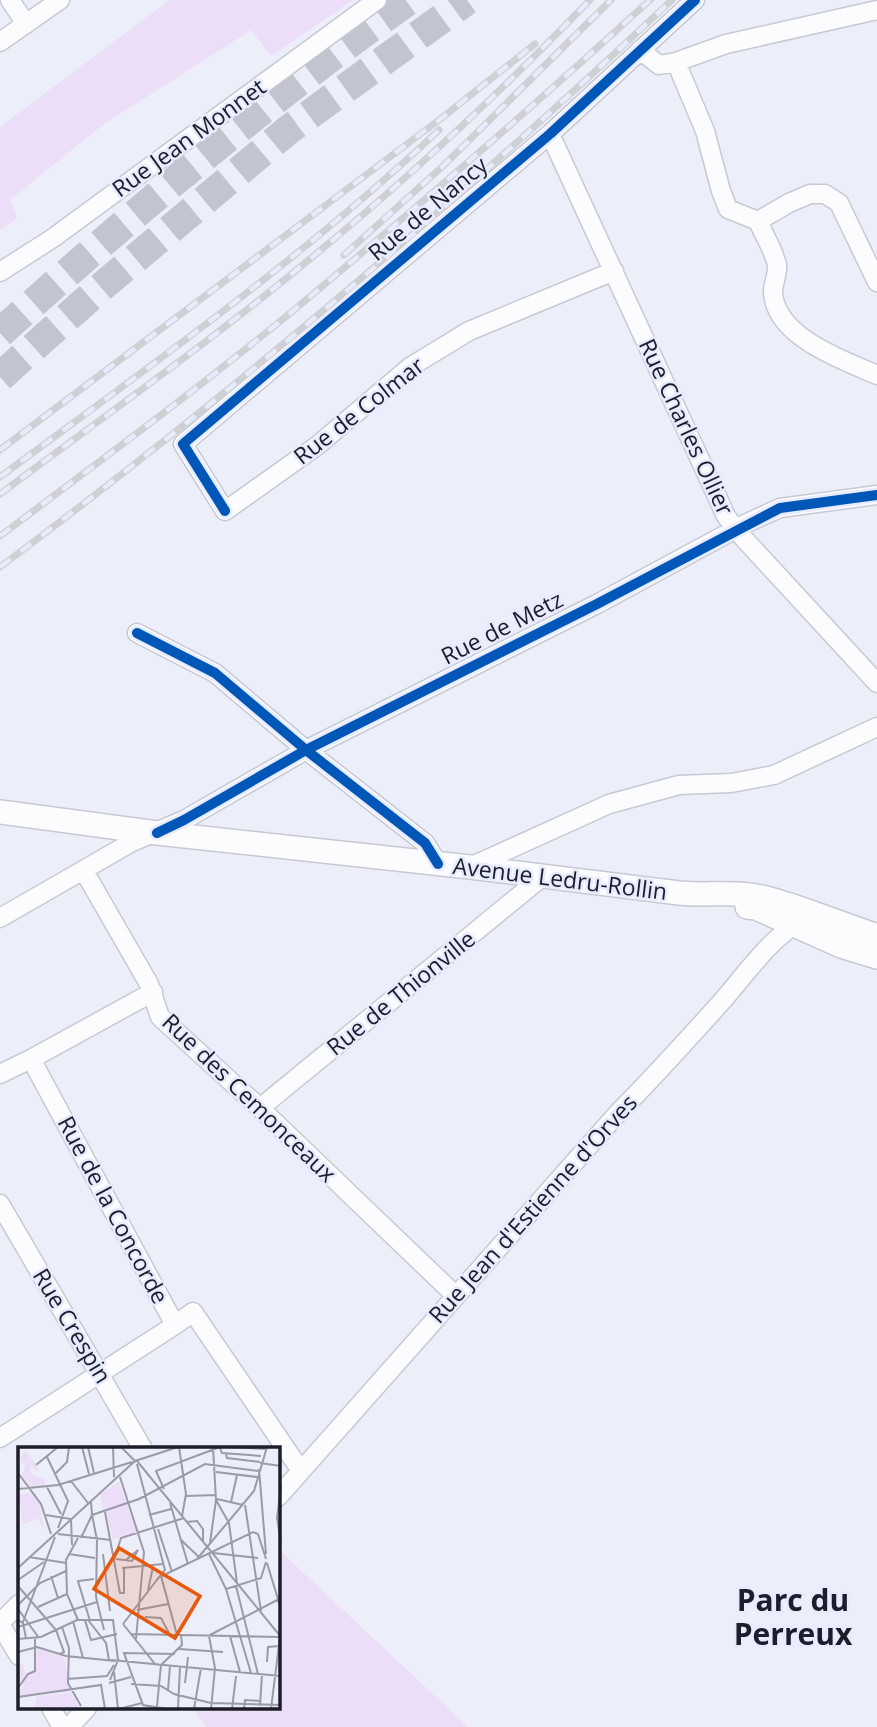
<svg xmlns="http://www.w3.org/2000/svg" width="877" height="1727" font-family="'Open Sans',sans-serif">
<rect width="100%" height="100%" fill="#eceef9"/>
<path fill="#ecddf9" d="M 170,0 L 353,0 L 271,56 L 251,30 L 104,124 L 10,200 L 17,218 L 0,230 L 0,127 Z
M 278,1549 L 468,1727 L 207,1727 L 192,1708 L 278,1708 Z"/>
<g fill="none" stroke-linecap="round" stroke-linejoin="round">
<path stroke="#c2c4d0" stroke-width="30" stroke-dasharray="30 15" stroke-linecap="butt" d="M 0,333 C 131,215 265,102 409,0
M 0,377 L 99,289 L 287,131 L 467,0"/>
<g stroke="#c7c9d3" stroke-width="21">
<path id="street" d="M 10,0 L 26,24
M 0,42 L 60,0
M 640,50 L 659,65 L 676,62 L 726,44 L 877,10
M 676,62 L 705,131 L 721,191 L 728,209 L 758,221 C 764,235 774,251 777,265 C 778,274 773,283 773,292 C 775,337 843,360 877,375
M 550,134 L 726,516 L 736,530 L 877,683
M 758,221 L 789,203 L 810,194 L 825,194 L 839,203 L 877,282
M 614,271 L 469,331 L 410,367 L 318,445 L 225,511 L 183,444 L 550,134 L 695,0
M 0,272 L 53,238 L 377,0
M 137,633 L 215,673 L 306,750 L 425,843 L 438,864
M 470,867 L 609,804 L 679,785 L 731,783 L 774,775 L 877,727
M 84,871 L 149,984 L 160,1017 L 260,1108 L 455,1295
M 0,918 L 132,842 L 184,820 L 306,750 L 597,604 L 745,524 L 780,508 L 877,495
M 0,1074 L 31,1059 L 153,992
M 260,1108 L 542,877
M 0,1204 L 143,1449
M 175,1325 L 193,1312 L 301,1471
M 0,1438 L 175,1325 L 31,1059
M 278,1497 L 618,1113 C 655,1076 689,1038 724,999 C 747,972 771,938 803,919
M 0,1623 L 19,1604
M 0,1624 L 19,1656
M 51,1708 L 62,1727
M 69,1727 L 87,1708"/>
</g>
<g stroke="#c7c9d3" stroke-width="26">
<path id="secondary" d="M 0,812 L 157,833 L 470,867 L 679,893 C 709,896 739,890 770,899 C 804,908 838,923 872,934 L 877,937
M 747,907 L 756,908 L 841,946 L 877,957"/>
</g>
<use href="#street" stroke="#fcfcfe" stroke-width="18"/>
<use href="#secondary" stroke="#fcfcfe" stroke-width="23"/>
<g stroke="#cfd0d4" stroke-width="7">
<path id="rail" d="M 344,255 L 443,166 L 611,0
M 0,450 L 443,117 L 535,44
M 0,477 C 150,366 303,258 439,130
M 0,494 C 102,418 207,344 305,263 C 406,181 500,93 590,0
M 0,536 C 99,462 199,388 294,310 C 415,209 534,106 650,0
M 0,567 C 235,392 458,201 672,0"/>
</g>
<use href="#rail" stroke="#e7ebfe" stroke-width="4.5" stroke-dasharray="13" stroke-linecap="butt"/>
<g stroke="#e7ebfe" stroke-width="15">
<path id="cycleway" d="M 225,511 L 183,444 L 550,134 L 695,0
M 137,633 L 215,673 L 306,750 L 425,843 L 438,864
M 157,833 L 184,820 L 306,750 L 597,604 L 780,508 L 877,495"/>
</g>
<use href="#cycleway" stroke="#0057b8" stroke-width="10"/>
</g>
<g text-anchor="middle" stroke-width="5" stroke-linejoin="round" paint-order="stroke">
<g font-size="23" fill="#1c1e2a" stroke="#e7ebfe">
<text transform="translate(189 138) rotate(-36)" y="8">Rue Jean Monnet</text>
<text transform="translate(428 209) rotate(-40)" y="8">Rue de Nancy</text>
<text transform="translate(359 411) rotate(-38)" y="8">Rue de Colmar</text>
<text transform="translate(686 427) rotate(65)" y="8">Rue Charles Ollier</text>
<text transform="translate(502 628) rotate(-27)" y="8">Rue de Metz</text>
<text transform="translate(560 879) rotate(7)" y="8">Avenue Ledru-Rollin</text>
<text transform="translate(401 993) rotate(-39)" y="8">Rue de Thionville</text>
<text transform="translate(249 1098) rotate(44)" y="8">Rue des Cemonceaux</text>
<text transform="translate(533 1209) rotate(-48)" y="8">Rue Jean d'Estienne d'Orves</text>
<text transform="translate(113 1210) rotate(62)" y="8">Rue de la Concorde</text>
<text transform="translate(72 1326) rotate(59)" y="8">Rue Crespin</text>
</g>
<g font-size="30" font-weight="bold" fill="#1c1e2a" stroke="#e7ebfe">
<text x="793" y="1611">Parc du<tspan x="793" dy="34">Perreux</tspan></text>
</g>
</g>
<g transform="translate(18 1447)">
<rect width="262" height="262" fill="#eceef9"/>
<path d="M 8,3 L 21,23 L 17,24 L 13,17 L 12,26 L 27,32 L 27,39 L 13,40 L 4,29 L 7,19 L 1,12 ZM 101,35 L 119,87 L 95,92 L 88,66 L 100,61 L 86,65 L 82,48 ZM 0,43 L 1,47 L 15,46 L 21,56 L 26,83 L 20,71 L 5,78 ZM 19,201 L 47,211 L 51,245 L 0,249 L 6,237 L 0,232 L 0,209 L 8,226 L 17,226 ZM 54,246 L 62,262 L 16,262 L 19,249 Z" fill="#ecddf9"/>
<path fill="none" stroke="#999ba6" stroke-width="2" d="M 64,0 L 71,27M 70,0 L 76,26M 95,0 L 96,30M 103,0 L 118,15M 161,0 L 168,47 L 164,69M 213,0 L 247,2M 202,1 L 204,6 L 243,9M 208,7 L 209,11 L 242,15M 29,10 L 50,54 L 40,81M 119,14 L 263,190M 242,16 L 263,19M 119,17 L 147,123 L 138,134M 18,18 L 40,0M 241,22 L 248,107M 198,25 L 239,30M 0,26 L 23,57 L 33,87M 38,26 L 49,15 L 51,0M 102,30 L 126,105 L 118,192M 53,34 L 70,56M 263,39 L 259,71 L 263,96M 29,40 L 43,67M 0,42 L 40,38 L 114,15M 146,42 L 138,24 L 202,0M 168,49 L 198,48M 199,52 L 225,58M 198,53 L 211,76 L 219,136M 213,55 L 219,28M 152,56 L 170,117M 227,58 L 243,164M 87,65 L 102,146 L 106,146 L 106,121M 28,68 L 53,72 L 54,98M 74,68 L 121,52 L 187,17 L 240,24M 74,68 L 79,93 L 78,150 L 86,183M 131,68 L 153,62M 168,75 L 179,74 L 185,82 L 185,94M 140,82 L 154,125M 40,87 L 93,93M 60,91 L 48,113 L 49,147 L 60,173M 63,91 L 74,68 L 73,55M 162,92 L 182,111M 192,96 L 198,53 L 195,0M 195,106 L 240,111M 51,107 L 77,111M 85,107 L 92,164M 191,107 L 208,142 L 233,226M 11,110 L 48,116M 98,112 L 114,114 L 120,103 L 108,113M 179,112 L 236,44 L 249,0M 96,113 L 103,91 L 166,71M 249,116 L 263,162M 0,121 L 117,14 L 160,0M 104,121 L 145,117M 33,129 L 40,151M 143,129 L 159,188M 144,129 L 235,85 L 240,87 L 248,112M 0,133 L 26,115M 0,139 L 38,183 L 46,205 L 42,207M 218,139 L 240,227M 208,142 L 243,131 L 248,115M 130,143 L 135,120M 0,158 L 22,136 L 48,124M 20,160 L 49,147M 0,162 L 21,191M 119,163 L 150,157M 127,170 L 143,171 L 152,188M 0,173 L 5,176 L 8,191M 67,173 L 73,193 L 99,187M 70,173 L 88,196 L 91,213M 55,174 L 65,211M 72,174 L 60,134 L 76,132M 5,175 L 37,90M 105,177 L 138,134M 105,177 L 137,217M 0,180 L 79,155M 44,180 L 51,201 L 50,236 L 63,259M 113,187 L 262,190M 192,188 L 263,151M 191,189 L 197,221 L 193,262M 212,189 L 222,225M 0,192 L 23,190 L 59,173 L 95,173 L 100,213M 161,202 L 205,205M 0,205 L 19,200 L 48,209 L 97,214M 93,213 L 263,229M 249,215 L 250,200 L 261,199M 144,217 L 164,198 L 163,188M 96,225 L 100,262M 49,232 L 89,229 L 96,218M 92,233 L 100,213M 91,236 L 113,230M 167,236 L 170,210M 113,237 L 143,239 L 156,247 L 193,256 L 263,258M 0,241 L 10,227 L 17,224 L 17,192M 150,243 L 152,219M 0,250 L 83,238 L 87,262M 139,259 L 143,218M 242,259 L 244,227M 101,262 L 124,256M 150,262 L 125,258 L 106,206 L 157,207M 160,262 L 162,220M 176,262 L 183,221M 214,262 L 218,229M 226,262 L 227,253 L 242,254M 253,262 L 262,190"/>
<path fill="#e8590c" fill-opacity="0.15" stroke="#e8590c" stroke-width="3.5" d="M 101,101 L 182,149 L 157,191 L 76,142 Z"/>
<rect width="262" height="262" fill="none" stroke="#1c1e2a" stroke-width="3.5"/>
</g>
</svg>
